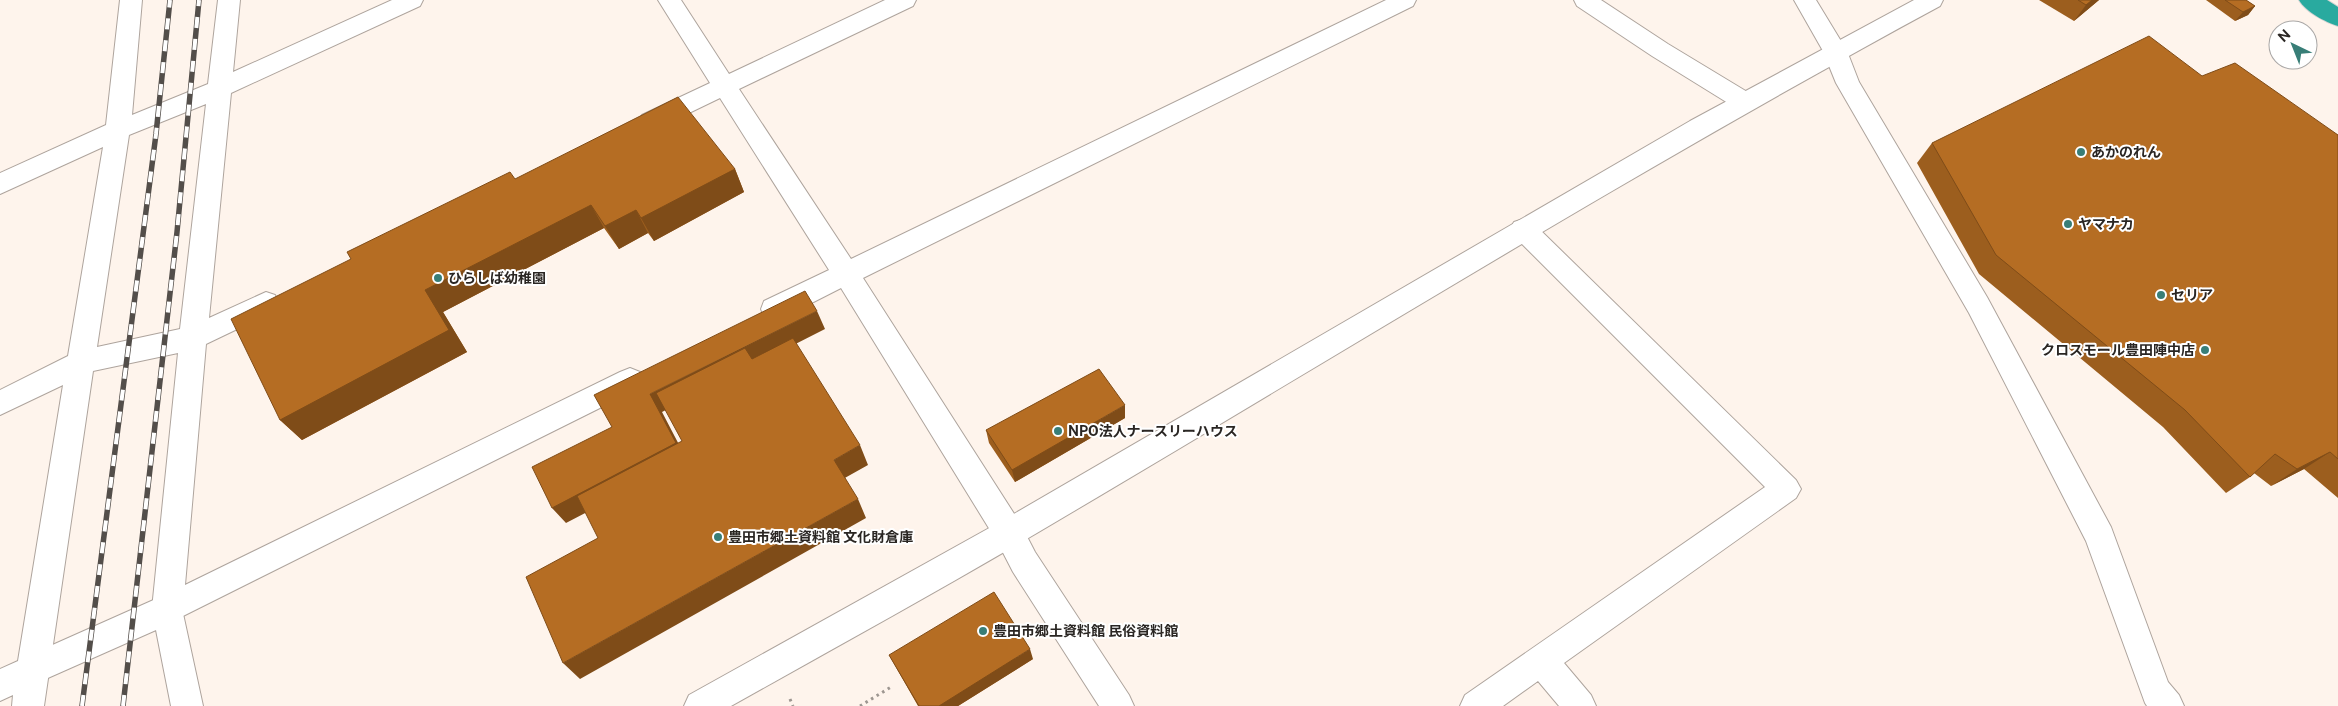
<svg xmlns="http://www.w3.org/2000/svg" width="2338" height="706" font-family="'Public Sans','Noto Sans JP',sans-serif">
<rect width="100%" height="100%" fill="#fef4ec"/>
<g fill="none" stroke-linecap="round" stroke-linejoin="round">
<g stroke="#aea49d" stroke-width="2">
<path id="street" d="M 120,0 L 142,0 L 132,115 L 208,84 L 218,0 L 240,0 L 233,72 L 392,0 L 423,0 L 420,6 L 231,93 L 209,318 L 266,292 L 275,295 L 279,303 L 275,311 L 206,344 L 185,585 L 620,372 L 630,368 L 640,372 L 644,380 L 640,388 L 167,624 L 156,619 L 152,609 L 178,353 L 93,371 L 44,706 L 12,706 L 13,695 L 0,701 L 0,669 L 18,661 L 63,385 L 0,415 L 0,390 L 68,356 L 103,147 L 0,194 L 0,173 L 106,125 ZM 206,104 L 180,329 L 97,347 L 129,135 Z
M 658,0 L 681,0 L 729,74 L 885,0 L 916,0 L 913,6 L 739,89 L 851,259 L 1386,0 L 1416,0 L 1413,6 L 863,278 L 1020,523 L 1035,552 L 1129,695 L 1134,706 L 1099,706 L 1013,572 L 998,543 L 841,288 L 784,317 L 774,320 L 764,317 L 761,309 L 764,301 L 829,270 L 720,98 L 660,127 L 651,130 L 642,127 L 639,121 L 642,115 L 710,83 Z
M 1574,0 L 1601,0 L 1668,44 L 1754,96 L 1757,102 L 1754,108 L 1745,111 L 1736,108 L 1652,56 L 1577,6 Z
M 1794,0 L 1816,0 L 1847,51 L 1859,82 L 1987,297 L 2111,527 L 2168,682 L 2179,695 L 2184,706 L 2147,706 L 2145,703 L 2086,541 L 1969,313 L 1836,83 L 1823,51 Z
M 1523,219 L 1532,222 L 1796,480 L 1801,489 L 1796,498 L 1564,663 L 1591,695 L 1596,706 L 1559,706 L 1538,681 L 1503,706 L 1460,706 L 1465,695 L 1765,487 L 1514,236 L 1510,229 L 1514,222 Z"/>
</g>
<g stroke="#aea49d" stroke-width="2">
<path id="secondary" d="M 1914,0 L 1943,0 L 1940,6 C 1629,174 1329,361 1025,540 C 928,597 829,651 731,706 L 684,706 L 689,695 L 1000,522 L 1690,121 Z
M 167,594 L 178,599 L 182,609 L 203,706 L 171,706 L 156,630 L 32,685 L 21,681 L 16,670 L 21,659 Z"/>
</g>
<g stroke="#d4d4d3" stroke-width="2">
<path id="highway" d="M 2299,0 L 2327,0 L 2338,7 L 2338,26 C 2325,22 2306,12 2299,0 Z"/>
</g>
<path stroke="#9d9690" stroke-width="3" stroke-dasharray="2.5 4" stroke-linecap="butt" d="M 790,699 L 793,706
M 860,706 L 891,687"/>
<use href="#street" fill="#fff" fill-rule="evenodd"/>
<use href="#secondary" fill="#fff" fill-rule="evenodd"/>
<use href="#highway" fill="#29aa9f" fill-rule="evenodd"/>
<g stroke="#534e4a" stroke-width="5.5">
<path id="rail" d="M 82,706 L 156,134 L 170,0
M 123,706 L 177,232 L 199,0"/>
</g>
<use href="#rail" stroke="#fff" stroke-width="4" stroke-dasharray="11" stroke-linecap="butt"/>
</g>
<path fill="#9c5e1e" d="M 2039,0 L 2099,0 L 2074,21 Z
M 2206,0 L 2246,0 L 2255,6 L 2248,15 L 2235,21 Z
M 2202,76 L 2338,135 L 2338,498 L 2304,469 L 2271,486 L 2254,473 L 2250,477 L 2226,493 L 2163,427 L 1979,274 L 1917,163 L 1932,143 Z
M 735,169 L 744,192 L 654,241 L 648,233 L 619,249 L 604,228 L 443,312 L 467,352 L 302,440 L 280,420 L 515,179 Z
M 1125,418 L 1015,482 L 989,443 L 986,430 Z
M 889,655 L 1033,659 L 958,706 L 918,706 Z"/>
<path fill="#7f4c18" d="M 2092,0 L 2099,0 L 2074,21 L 2086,5 Z
M 2255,6 L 2248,15 L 2235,21 L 2243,12 Z
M 735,169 L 744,192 L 654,241 L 641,218 Z
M 591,205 L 604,228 L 443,312 L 467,352 L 302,440 L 280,420 L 425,290 Z
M 636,210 L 648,233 L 619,249 L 605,226 Z
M 817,311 L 825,329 L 662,412 L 687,460 L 566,523 L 552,508 L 650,394 Z
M 1125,405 L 1125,418 L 1015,482 L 1012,470 Z
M 860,445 L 868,465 L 843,479 L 834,460 Z
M 2330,452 L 2304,469 L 2271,486 L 2297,469 Z
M 858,499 L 866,518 L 580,679 L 563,663 Z
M 1030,649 L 1033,659 L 958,706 L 939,706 Z"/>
<path fill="#b56d23" stroke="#7f4c18" d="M 2078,0 L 2092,0 L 2086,5 Z
M 2225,0 L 2246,0 L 2255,6 L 2243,12 Z
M 2149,36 L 2202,76 L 2235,63 L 2338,135 L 2338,459 L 2330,452 L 2297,469 L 2275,454 L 2250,477 L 2185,410 L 1996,255 L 1932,143 Z
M 678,97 L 735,169 L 641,218 L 636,210 L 605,226 L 591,205 L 425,290 L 449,330 L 280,420 L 231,319 L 351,259 L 347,252 L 510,172 L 515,179 Z
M 805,291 L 817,311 L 650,394 L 676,443 L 552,508 L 532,467 L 612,427 L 594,395 Z
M 793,338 L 860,445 L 834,460 L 858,499 L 563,663 L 526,577 L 598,538 L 577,496 L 682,441 L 656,393 L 745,348 L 752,359 Z
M 1099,369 L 1125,405 L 1012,470 L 986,430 Z
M 994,592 L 1030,649 L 939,706 L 919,706 L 889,655 Z"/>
<g fill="#387e77" stroke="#fff" stroke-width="2">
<circle cx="2081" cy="152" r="5"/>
<circle cx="2068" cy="224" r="5"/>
<circle cx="438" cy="278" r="5"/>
<circle cx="2161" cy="295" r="5"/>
<circle cx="2205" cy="350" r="5"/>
<circle cx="1058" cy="431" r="5"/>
<circle cx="718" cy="537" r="5"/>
<circle cx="983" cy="631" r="5"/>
</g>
<g text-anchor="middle" stroke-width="4" stroke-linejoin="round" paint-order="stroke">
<g font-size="14" font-weight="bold" fill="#2a2623" stroke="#fff" text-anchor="start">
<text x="2091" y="157">あかのれん</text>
<text x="2078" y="229">ヤマナカ</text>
<text x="448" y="283">ひらしば幼稚園</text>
<text x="2171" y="300">セリア</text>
<text x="2195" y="355" text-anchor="end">クロスモール豊田陣中店</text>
<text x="1068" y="436">NPO法人ナースリーハウス</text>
<text x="728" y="542">豊田市郷土資料館 文化財倉庫</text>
<text x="993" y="636">豊田市郷土資料館 民俗資料館</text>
</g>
</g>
<g transform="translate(2293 45) rotate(317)"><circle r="24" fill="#ffffff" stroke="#aaa8a7"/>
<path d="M0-4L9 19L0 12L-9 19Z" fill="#387e77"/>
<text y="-8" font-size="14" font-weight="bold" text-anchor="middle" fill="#2a2623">N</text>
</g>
</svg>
